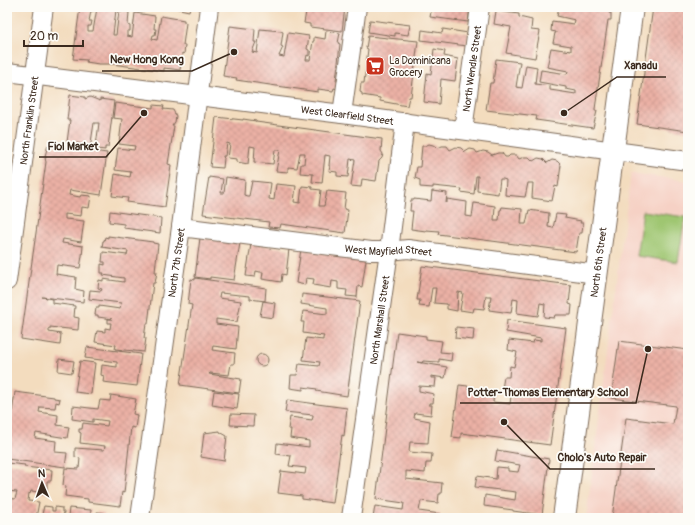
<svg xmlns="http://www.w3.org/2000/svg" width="695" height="525" font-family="Pangolin,sans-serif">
<defs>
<pattern id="building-cross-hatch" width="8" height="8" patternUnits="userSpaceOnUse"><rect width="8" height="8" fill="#ebb1a5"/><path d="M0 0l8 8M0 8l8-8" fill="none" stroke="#ca988e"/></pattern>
</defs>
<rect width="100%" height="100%" fill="#fdfcf7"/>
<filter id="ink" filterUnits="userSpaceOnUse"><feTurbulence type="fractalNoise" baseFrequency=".025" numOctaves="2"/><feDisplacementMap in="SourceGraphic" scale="8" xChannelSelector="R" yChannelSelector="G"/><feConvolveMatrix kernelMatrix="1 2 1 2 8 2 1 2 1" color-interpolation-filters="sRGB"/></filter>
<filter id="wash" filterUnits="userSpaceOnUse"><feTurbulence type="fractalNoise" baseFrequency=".012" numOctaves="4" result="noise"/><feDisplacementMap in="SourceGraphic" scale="16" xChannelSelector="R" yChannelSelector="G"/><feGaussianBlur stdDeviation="0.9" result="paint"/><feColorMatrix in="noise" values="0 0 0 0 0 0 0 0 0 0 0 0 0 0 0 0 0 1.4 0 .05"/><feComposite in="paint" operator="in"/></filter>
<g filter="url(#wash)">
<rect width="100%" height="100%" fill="#f3dcbe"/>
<path fill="#f6d1c5" d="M 631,173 L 688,181 L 688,518 L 586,518 Z"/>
<path fill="#9fc671" stroke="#6d7848" d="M 643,211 L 685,217 L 678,262 L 636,256 Z"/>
<g id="blocks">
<path fill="url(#building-cross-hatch)" d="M 80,7 L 95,7 L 94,11 L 91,11 L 89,21 L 92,21 L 91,26 L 88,26 L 88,31 L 93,31 L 97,8 L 116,10 L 113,35 L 116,35 L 119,11 L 129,12 L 128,25 L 130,26 L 130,31 L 127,31 L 127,36 L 132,37 L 135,13 L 155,16 L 154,29 L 156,29 L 155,35 L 153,35 L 152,39 L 157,40 L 161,16 L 184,20 L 184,22 L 186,23 L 183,45 L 185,45 L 184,54 L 182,53 L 180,70 L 164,68 L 164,71 L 112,64 L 99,64 L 86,62 L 87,60 L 73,59 Z
M 170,7 L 190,7 L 189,11 Z
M 303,7 L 345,7 L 342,31 L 310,27 L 310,24 L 304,23 L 306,12 L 302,12 Z
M 432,7 L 445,9 L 446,7 L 470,7 L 468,22 L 430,17 Z
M 559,7 L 609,7 L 609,13 L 611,13 L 611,20 L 608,20 L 595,109 L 595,111 L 597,111 L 593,128 L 536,120 L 537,116 L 486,110 L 490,83 L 493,83 L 496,59 L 520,62 L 516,87 L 522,88 L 526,65 L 537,67 L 535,84 L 550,86 L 550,90 L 576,94 L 576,91 L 566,89 L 566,87 L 539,82 L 541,70 L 567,74 L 568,71 L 547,67 L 551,48 L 571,51 L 571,46 L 553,43 L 555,33 L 556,33 L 556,32 L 551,31 L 552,21 L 574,24 L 575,20 L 557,16 Z
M 653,7 L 688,7 L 688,131 L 637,124 Z
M 496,11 L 519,14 L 519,17 L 532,20 L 531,30 L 540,31 L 535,58 L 506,53 L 511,27 L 494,24 Z
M 370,20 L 410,25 L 408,35 L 395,33 L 395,36 L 368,32 Z
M 230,26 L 255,29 L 254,42 L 256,42 L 252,52 L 257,53 L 260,29 L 281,31 L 283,32 L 281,46 L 283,47 L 279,56 L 284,57 L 288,33 L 309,36 L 307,49 L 309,50 L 309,56 L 307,55 L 306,60 L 310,60 L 313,41 L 314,41 L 314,37 L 325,39 L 326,31 L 340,33 L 338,43 L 340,44 L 336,81 L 338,81 L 337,89 L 334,88 L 333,91 L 318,89 L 318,92 L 236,80 L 237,78 L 223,76 Z
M 443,29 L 468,33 L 467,46 L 421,40 L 422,30 L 442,33 Z
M 368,36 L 418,41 L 411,97 L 409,97 L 407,106 L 380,101 L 380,98 L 362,95 L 362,93 L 360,92 L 361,83 L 364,83 L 368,49 L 366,48 Z
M 434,49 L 445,51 L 444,56 L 458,59 L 455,81 L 441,79 L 439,104 L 424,102 L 427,73 L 431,74 Z
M 70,95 L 85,97 L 85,99 L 90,97 L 100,101 L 100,99 L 114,101 L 108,147 L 105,147 L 105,150 L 97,149 L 97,146 L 96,146 L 99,123 L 94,123 L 90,149 L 81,148 L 81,144 L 77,143 L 77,147 L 68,146 L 69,142 L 67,142 L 70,120 L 67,120 Z
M 115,103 L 153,108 L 153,105 L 164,106 L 163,109 L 173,110 L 176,116 L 175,122 L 172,126 L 174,126 L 168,164 L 171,165 L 165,207 L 127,202 L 128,198 L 112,196 L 115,174 L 130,177 L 131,172 L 115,170 L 118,148 L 134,150 L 135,146 L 119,144 L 122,119 L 113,118 Z
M 216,117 L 243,120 L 243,119 L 256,121 L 256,122 L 382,139 L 381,151 L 383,154 L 382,158 L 379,161 L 376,181 L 362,179 L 361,187 L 351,186 L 355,160 L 350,159 L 348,177 L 337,176 L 337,172 L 329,171 L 330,166 L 329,166 L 330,156 L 325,155 L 322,183 L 312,182 L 313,174 L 300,173 L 301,164 L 304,164 L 305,153 L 300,153 L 297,168 L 288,167 L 288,172 L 276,171 L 280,150 L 275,150 L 273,164 L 254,162 L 255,147 L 250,146 L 248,164 L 237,162 L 237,159 L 228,158 L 230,144 L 227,143 L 225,156 L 223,156 L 223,157 L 224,158 L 223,168 L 210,167 Z
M 429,144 L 433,145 L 438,148 L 442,146 L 447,146 L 450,150 L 456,147 L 461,148 L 465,152 L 470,149 L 475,150 L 477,153 L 483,151 L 488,152 L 492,155 L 498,153 L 502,153 L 505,157 L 508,157 L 510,155 L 516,155 L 519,159 L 524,157 L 529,157 L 533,161 L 538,158 L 543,159 L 547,163 L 552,160 L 557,161 L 561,165 L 558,187 L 555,186 L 552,201 L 532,198 L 533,183 L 528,183 L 525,197 L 505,195 L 506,180 L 503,179 L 500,179 L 498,194 L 477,191 L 478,176 L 476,176 L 474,194 L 461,192 L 462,189 L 433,186 L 433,188 L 420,187 L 420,180 L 415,178 L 417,167 L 420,167 L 422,146 L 425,146 Z
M 48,145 L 107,153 L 101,195 L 70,190 L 69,195 L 80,197 L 81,195 L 91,196 L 89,208 L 82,207 L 81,216 L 65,214 L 65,219 L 84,221 L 81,242 L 63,239 L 62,243 L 83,246 L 82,256 L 80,268 L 57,265 L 56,274 L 76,277 L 75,289 L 84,291 L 83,302 L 42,297 L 52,299 L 52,303 L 75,306 L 74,317 L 79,318 L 78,330 L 50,327 L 50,329 L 49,329 L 49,332 L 61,334 L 60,345 L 21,339 L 46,162 L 45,158 L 46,158 L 46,156 L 45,156 Z
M 209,177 L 223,179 L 221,193 L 224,193 L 226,177 L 245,180 L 244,195 L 247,196 L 249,196 L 252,181 L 271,183 L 269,199 L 274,200 L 276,184 L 296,186 L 294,202 L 300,203 L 302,186 L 312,187 L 312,189 L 321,190 L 319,206 L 324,206 L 327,191 L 346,193 L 344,209 L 348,210 L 345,233 L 281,224 L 280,228 L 268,227 L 269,222 L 203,214 Z
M 432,191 L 447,193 L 446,203 L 447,203 L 447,199 L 467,202 L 466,216 L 472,217 L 474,203 L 495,206 L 494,220 L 499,220 L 500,210 L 501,210 L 502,207 L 522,209 L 521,224 L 526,224 L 529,210 L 549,213 L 548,227 L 553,228 L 556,214 L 566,215 L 565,218 L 581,221 L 580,223 L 583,223 L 582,233 L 579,233 L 576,252 L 438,234 L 439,231 L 426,230 L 426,231 L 411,229 L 413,211 L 410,211 L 411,200 L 414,200 L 414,199 L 431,201 Z
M 110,211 L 161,218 L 160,233 L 124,228 L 124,224 L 109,222 Z
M 108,236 L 153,242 L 153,243 L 158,244 L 155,272 L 157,272 L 155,283 L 153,283 L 148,324 L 146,324 L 144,338 L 146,338 L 144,352 L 115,349 L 116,345 L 95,342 L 97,331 L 105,332 L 105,328 L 110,329 L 111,323 L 108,323 L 108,319 L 112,319 L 98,317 L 98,315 L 95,315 L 96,308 L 99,308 L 99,306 L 120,309 L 121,303 L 89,299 L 90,290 L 101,291 L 102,289 L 98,288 L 99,280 L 103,281 L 103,279 L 124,282 L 124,278 L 103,275 L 104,273 L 101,273 L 101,264 L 105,265 L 105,262 L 102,262 L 103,252 L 127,255 L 128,251 L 102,247 L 103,241 L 104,241 L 105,237 L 108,238 Z
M 200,238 L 240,243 L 234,280 L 210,277 L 210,279 L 195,277 Z
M 251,244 L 289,249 L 286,275 L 282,274 L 281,282 L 262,279 L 263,272 L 260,272 L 256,271 L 255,277 L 246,276 Z
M 301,249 L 366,260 L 362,287 L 358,286 L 357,297 L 346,296 L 347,290 L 338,289 L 338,282 L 332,281 L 331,288 L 313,285 L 314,279 L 306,278 L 305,285 L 296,283 Z
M 422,266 L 571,285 L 569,304 L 572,305 L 571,315 L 555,315 L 554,318 L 544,317 L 545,304 L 540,303 L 538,316 L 517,313 L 518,300 L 513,299 L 511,313 L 489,310 L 491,296 L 486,296 L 484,309 L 474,308 L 473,312 L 460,310 L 463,293 L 458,292 L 457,311 L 447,309 L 447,304 L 434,303 L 436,288 L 432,288 L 429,307 L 419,306 L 420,300 L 417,300 Z
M 195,278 L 266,288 L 265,301 L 250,299 L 250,296 L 220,293 L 219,298 L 241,301 L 237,322 L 216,319 L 216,324 L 238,327 L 236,349 L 213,346 L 212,350 L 235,353 L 234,364 L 231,364 L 229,375 L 210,373 L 209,374 L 241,379 L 239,393 L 180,385 L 192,305 L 188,304 L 191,279 L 195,280 Z
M 302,294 L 360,301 L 347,396 L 316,391 L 317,389 L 303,387 L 303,390 L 290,388 L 291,375 L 297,375 L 299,364 L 319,366 L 320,362 L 303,360 L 306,338 L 323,340 L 323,338 L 324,336 L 303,333 L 304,322 L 301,322 L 303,311 L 327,314 L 327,308 L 301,304 Z
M 263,301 L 275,303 L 273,318 L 260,316 Z
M 507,320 L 566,328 L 550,445 L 461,433 L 461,438 L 452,437 L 459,385 L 468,386 L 468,389 L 494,392 L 493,402 L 510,404 L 511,396 L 526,396 L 527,391 L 502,389 L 504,377 L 509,377 L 510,366 L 514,367 L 517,352 L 508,350 L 509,340 L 533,343 L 534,340 L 541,341 L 541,338 L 506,332 Z
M 456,327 L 474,329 L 473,340 L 455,338 Z
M 397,332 L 426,336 L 426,339 L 442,341 L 440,352 L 452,353 L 451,361 L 439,359 L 439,362 L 423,361 L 422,363 L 417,362 L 447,367 L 445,378 L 431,376 L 431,378 L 436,378 L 435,387 L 419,386 L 419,391 L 434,394 L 433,403 L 429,403 L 429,405 L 432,405 L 431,415 L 415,413 L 414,418 L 430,421 L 428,443 L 410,442 L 409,452 L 432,454 L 431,463 L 426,463 L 425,473 L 406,471 L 406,479 L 442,483 L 441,494 L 439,494 L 438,503 L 421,501 L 419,511 L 440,514 L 440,518 L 373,518 L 375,506 L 403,510 L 404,503 L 376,499 Z
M 619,341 L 688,350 L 688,518 L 612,518 L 626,418 L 673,424 L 676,406 L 611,398 Z
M 87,347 L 141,354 L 137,386 L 103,382 L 104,376 L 101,375 L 102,365 L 117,367 L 117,362 L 85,358 Z
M256 360a6 6 0 1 1 12 0a6 6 0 1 1-12 0Z
M 59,359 L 74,361 L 72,373 L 58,371 Z
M 80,361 L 95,363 L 91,394 L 75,392 Z
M 214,391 L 239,394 L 237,409 L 212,405 Z
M 15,392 L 54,397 L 54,398 L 60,399 L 59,403 L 56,402 L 55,408 L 40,407 L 39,412 L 58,415 L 57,425 L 69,427 L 67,438 L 36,433 L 35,438 L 56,441 L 55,452 L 67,453 L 65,467 L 7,459 L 7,447 Z
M 111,395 L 136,399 L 133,414 L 137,415 L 135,428 L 131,427 L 124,493 L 122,492 L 120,506 L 88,502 L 88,499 L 65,496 L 66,486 L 63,485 L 65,468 L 79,469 L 80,458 L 75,457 L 75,448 L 104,450 L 105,446 L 80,443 L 81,433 L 79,432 L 79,429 L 82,429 L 83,423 L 107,426 L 108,421 L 93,419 L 93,422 L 72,419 L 73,406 L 98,409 L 100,400 L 110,401 Z
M 287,400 L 347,408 L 344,436 L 342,435 L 333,503 L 302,499 L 302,496 L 278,493 L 281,471 L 305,474 L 306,468 L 289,466 L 291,456 L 276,454 L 277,443 L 309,447 L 309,441 L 290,438 L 291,429 L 288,429 L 290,417 L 312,420 L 313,417 L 313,415 L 285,412 Z
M 231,414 L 254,415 L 253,426 L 230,425 Z
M 220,431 L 220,432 L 227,436 L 224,461 L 201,457 L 204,433 Z
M 497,450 L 549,459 L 542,515 L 513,511 L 513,510 L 484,506 L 485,495 L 515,500 L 516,492 L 475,487 L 477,476 L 496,479 L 497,467 L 508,468 L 508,471 L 518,472 L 520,465 L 495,461 Z
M 7,463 L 25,465 L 24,467 L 52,470 L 51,481 L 47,481 L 47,493 L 31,491 L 30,494 L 29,493 L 28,501 L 39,502 L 36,518 L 7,518 L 7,498 L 15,499 L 17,492 L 7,491 Z
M 44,506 L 52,507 L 52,511 L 55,511 L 55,507 L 62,508 L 62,512 L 64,512 L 63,518 L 41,518 Z
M 69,508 L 91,510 L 90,518 L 68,518 Z
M 97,512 L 104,513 L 104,518 L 96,518 Z"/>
</g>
</g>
<g filter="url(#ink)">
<use href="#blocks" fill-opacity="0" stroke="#7b6856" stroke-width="1"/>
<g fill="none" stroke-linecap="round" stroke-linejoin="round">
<g stroke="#7b6856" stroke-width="20">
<g id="minor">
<path id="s1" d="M 7,72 L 342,114 L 688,161"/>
<path d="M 342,114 L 357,7"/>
<path id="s2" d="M 463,130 L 480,7"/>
<path id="s3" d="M 181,227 L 371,251 L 389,251 L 408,249 L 597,274"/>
<path id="s4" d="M 7,281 L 44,7"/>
<path id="s5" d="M 140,518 L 181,227 L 209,7"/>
<path id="s6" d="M 351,518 L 389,251 L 405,122"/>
</g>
</g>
<g stroke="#7b6856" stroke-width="24">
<g id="tertiary">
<path id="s7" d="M 564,518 L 632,7"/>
</g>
</g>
<use href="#minor" stroke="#fff" stroke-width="18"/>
<use href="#tertiary" stroke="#fff" stroke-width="22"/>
</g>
</g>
<defs>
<g id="supermarket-square" transform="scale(1)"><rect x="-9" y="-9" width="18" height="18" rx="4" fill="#c8321e" stroke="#fdfcf7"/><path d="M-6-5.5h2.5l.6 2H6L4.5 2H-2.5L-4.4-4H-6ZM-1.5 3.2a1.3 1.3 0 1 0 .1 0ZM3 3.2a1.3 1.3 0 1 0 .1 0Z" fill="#fff"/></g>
</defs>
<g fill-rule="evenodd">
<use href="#supermarket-square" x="375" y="66"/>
</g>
<g text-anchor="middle" stroke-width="3.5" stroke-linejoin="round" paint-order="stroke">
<g font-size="10" fill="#3b2a1e" stroke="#fdfcf7" text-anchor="start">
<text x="389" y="64">La Dominicana<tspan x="389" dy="12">Grocery</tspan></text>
</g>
<g font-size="10" fill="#3b2a1e" stroke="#fdfcf7">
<text dy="4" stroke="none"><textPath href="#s2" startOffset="62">North Wendle Street</textPath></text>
<text dy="4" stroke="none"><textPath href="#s1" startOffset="343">West Clearfield Street</textPath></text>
<text dy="4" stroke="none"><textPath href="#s4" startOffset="162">North Franklin Street</textPath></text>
<text dy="4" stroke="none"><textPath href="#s3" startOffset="209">West Mayfield Street</textPath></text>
<text dy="4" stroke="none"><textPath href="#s7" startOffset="258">North 6th Street</textPath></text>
<text dy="4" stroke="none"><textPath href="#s5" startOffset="258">North 7th Street</textPath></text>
<text dy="4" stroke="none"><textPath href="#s6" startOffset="200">North Marshall Street</textPath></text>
</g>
</g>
<path fill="none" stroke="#3b2a1e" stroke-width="1.5" d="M234 52L192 71H102M564 113L617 77H666M144 113L106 157H39M648 349L636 403H460M504 422L550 469H655"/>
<g fill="#3b2a1e" stroke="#fdfcf7" stroke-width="1.5">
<circle cx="234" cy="52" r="4"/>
<circle cx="564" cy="113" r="4"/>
<circle cx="144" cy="113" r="4"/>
<circle cx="648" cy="349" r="4"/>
<circle cx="504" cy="422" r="4"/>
</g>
<g font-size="11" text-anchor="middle" font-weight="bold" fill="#3b2a1e" stroke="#fdfcf7" stroke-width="3.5" stroke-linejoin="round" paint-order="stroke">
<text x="147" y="63">New Hong Kong</text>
<text x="641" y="69">Xanadu</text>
<text x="73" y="150">Fiol Market</text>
<text x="548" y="396">Potter-Thomas Elementary School</text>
<text x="602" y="461">Cholo's Auto Repair</text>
</g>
<rect width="695" height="525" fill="none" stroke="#fdfcf7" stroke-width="24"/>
<g transform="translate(42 483) rotate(358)" stroke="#fdfcf7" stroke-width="3" paint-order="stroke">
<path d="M0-3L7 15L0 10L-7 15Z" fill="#3b2a1e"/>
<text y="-6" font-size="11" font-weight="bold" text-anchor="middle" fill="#3b2a1e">N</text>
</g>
<path d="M24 40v6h59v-6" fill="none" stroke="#3b2a1e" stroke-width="2"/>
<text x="30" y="40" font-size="12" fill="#3b2a1e" stroke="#fdfcf7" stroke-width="3" paint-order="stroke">20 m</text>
</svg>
